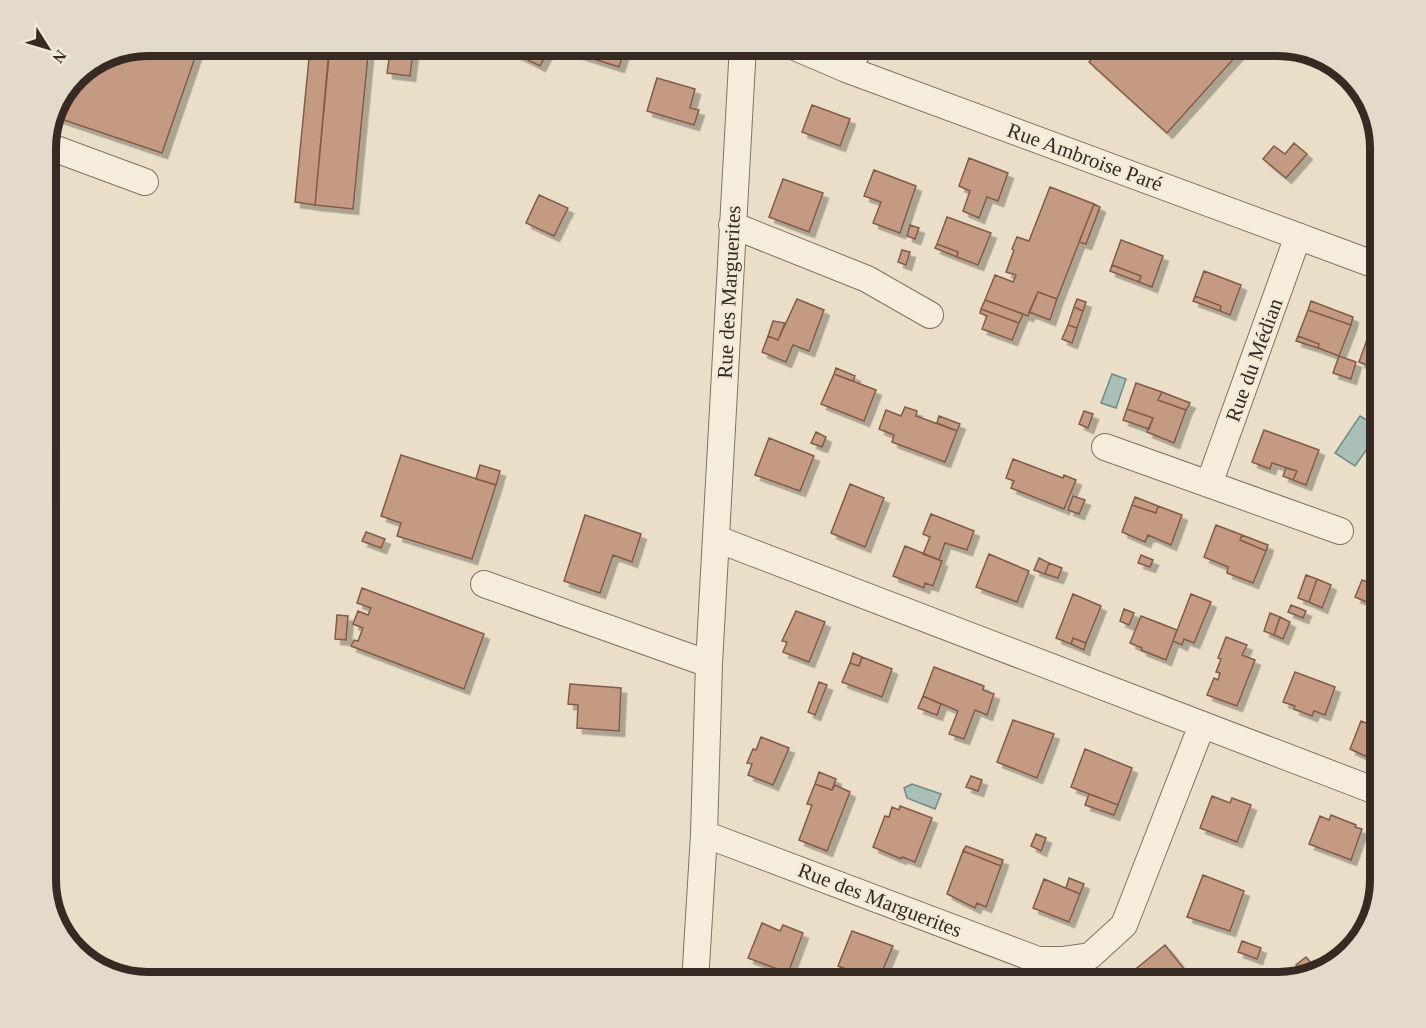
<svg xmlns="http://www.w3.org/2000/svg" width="1426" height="1028" font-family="'Times New Roman',serif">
<defs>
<filter id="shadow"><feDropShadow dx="5.5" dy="5.5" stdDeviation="0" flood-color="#0004"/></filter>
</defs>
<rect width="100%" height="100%" fill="#eadec9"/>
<path fill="#a9bfb7" stroke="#718c84" stroke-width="1.5" d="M 1112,374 L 1126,379 L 1116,408 L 1101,403 Z
M 1360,416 L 1381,429 L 1355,466 L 1335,453 Z
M 912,784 L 941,794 L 935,809 L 907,798 L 904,788 Z"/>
<path fill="#c49a83" stroke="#815b48" stroke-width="1.5" filter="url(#shadow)" d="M 147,45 L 210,45 L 209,50 L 199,46 L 162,153 L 52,116 L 56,102 L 80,71 L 91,68 L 92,66 Z
M 330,45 L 369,45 L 353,209 L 315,205 Z
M 391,45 L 414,45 L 410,76 L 387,73 Z
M 506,45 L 551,45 L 540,66 L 504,48 Z
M 579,45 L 626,45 L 619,67 L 575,53 Z
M 1104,45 L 1246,45 L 1167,133 L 1089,62 Z
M 310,48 L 329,50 L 315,205 L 295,202 Z
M 657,78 L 695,89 L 690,108 L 699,110 L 694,125 L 647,111 Z
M 812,105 L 850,119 L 840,146 L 802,132 Z
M 1294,143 L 1307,154 L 1286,178 L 1263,159 L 1274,146 L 1285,154 Z
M 969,158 L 1008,173 L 998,201 L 987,197 L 979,218 L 963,211 L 970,191 L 959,186 Z
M 874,170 L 916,186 L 900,233 L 873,223 L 881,202 L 864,196 Z
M 783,179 L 823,193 L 809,232 L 769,217 Z
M 1050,187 L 1094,204 L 1057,299 L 1038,292 L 1028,316 L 985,300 L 995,275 L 1013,282 L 1016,275 L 1006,272 L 1014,250 L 1012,249 L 1017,237 L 1029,241 Z
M 539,195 L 568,208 L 554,236 L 526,223 Z
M 1094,204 L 1100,207 L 1086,244 L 1079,242 Z
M 947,217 L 991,233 L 978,265 L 957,257 L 958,252 L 937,244 Z
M 910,225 L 919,228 L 915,239 L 907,236 Z
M 1121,240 L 1163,256 L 1152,287 L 1139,282 L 1141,276 L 1112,265 Z
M 937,244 L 958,252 L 957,257 L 935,248 Z
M 902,250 L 910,252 L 906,265 L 898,262 Z
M 1112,265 L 1141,276 L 1139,282 L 1110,271 Z
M 1204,271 L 1241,285 L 1230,315 L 1220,311 L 1221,306 L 1195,296 Z
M 1038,292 L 1057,299 L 1050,320 L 1029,312 Z
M 1195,296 L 1221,306 L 1220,311 L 1193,301 Z
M 797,299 L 824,310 L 809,351 L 793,345 L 786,362 L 762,352 L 768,336 L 778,340 Z
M 1077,299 L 1086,302 L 1083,311 L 1074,307 Z
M 985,300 L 1023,314 L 1019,323 L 981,309 Z
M 1311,301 L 1353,317 L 1351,325 L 1308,310 Z
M 1074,307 L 1083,311 L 1077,328 L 1068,325 Z
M 981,309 L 1019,323 L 1012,340 L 982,329 L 987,316 L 980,313 Z
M 1308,310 L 1351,325 L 1339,356 L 1318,348 L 1319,344 L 1298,336 Z
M 773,321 L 785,323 L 778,340 L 768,336 Z
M 1068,325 L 1077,328 L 1072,343 L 1062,339 Z
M 1369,334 L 1381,339 L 1381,384 L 1375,382 L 1379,370 L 1359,362 Z
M 1298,336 L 1319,344 L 1318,348 L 1296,341 Z
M 1339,356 L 1356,362 L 1351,379 L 1333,373 Z
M 836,368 L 855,376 L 853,381 L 834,374 Z
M 834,374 L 876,390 L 864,421 L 821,404 Z
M 1136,383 L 1162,392 L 1158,400 L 1186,410 L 1174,443 L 1147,432 L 1153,418 L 1127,409 Z
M 1162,392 L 1190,403 L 1186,410 L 1158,400 Z
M 905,407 L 917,411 L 916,416 L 957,431 L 945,462 L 892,442 L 894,435 L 879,429 L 886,410 L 901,416 Z
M 1127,409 L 1153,418 L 1149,429 L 1123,420 Z
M 1084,411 L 1093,414 L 1088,428 L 1079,424 Z
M 939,416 L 960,424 L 957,431 L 937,423 Z
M 1264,430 L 1319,450 L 1306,485 L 1293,480 L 1297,471 L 1272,463 L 1270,469 L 1252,462 Z
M 816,432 L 826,437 L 822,447 L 811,443 Z
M 769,438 L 814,456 L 800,491 L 755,475 Z
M 401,455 L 496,485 L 472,559 L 397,536 L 401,523 L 381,516 Z
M 1013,459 L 1063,478 L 1064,475 L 1076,480 L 1064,509 L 1011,488 L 1014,481 L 1006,478 Z
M 480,465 L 500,471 L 496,485 L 476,479 Z
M 1286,468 L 1297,471 L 1293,480 L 1283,476 Z
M 850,484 L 884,498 L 865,547 L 831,533 Z
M 1073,496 L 1085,500 L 1079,514 L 1068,510 Z
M 1135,497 L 1158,506 L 1156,513 L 1132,505 Z
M 1132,505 L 1156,513 L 1158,506 L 1182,515 L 1171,545 L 1148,535 L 1145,542 L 1122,532 Z
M 931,514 L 974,531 L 967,550 L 945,543 L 939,560 L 923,554 L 930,537 L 923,534 Z
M 585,515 L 641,534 L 632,562 L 613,555 L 600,593 L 564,581 Z
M 1216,525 L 1242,535 L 1240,540 L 1266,551 L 1253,583 L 1227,573 L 1228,567 L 1204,557 Z
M 366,532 L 385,539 L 381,548 L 362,541 Z
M 1242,535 L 1268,545 L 1266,551 L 1240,540 Z
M 905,546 L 942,561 L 933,586 L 925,583 L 924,588 L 893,576 Z
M 989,554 L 1029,571 L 1017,602 L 976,587 Z
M 1141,555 L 1153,560 L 1150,567 L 1138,563 Z
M 1039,558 L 1049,563 L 1045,574 L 1034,570 Z
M 1049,563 L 1062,568 L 1058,578 L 1045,574 Z
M 1378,574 L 1381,575 L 1381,608 L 1355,597 L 1362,580 L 1374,584 Z
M 1306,575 L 1317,579 L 1309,602 L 1298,598 Z
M 1317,579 L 1331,585 L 1322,608 L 1309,602 Z
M 362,588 L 484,634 L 464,689 L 351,646 L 354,640 L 358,641 L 363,628 L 353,624 L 358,611 L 368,615 L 371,608 L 357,603 Z
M 1073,594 L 1101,606 L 1086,643 L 1073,638 L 1071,644 L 1056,638 Z
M 1191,594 L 1211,602 L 1194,643 L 1184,639 L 1182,645 L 1173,641 Z
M 1291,605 L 1306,611 L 1303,618 L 1288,612 Z
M 1124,609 L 1134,613 L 1129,625 L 1120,621 Z
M 796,611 L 825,622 L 809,662 L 783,652 L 787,642 L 782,641 Z
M 1270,613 L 1280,617 L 1274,635 L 1264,631 Z
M 337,615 L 348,616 L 346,640 L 335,639 Z
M 1141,616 L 1177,630 L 1166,660 L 1141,650 L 1142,648 L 1130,643 Z
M 1280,617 L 1290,622 L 1283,639 L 1274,635 Z
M 1226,637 L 1247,645 L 1242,655 L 1255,660 L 1237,706 L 1207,695 L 1214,678 L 1218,680 L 1220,673 L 1216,672 L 1221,659 L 1218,658 Z
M 1073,638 L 1086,643 L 1084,650 L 1071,644 Z
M 853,653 L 862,657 L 859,666 L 850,663 Z
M 862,657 L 892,669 L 882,697 L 842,682 L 850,663 L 859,666 Z
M 934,667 L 984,686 L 983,690 L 994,694 L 987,715 L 975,710 L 964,739 L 949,734 L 958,711 L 923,696 Z
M 1295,672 L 1335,687 L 1325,715 L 1314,711 L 1312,716 L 1294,709 L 1295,706 L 1283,702 Z
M 819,682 L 827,685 L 815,715 L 808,712 Z
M 570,684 L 621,688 L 619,731 L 577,728 L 578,705 L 568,704 Z
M 923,696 L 941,704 L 937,715 L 918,708 Z
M 1381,714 L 1381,757 L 1378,762 L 1350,749 L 1361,721 L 1376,727 Z
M 1013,720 L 1054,734 L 1037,778 L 997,762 Z
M 761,737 L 789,748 L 773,785 L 748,775 L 752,764 L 747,763 L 753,749 L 756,750 Z
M 1085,749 L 1132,768 L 1118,805 L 1071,787 Z
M 819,772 L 836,779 L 832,790 L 815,784 Z
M 971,776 L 982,780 L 978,791 L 966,787 Z
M 815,784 L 832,790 L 835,785 L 850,792 L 827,851 L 799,840 L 812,805 L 807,804 Z
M 1089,794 L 1118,805 L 1114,815 L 1085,805 Z
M 1212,796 L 1230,803 L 1232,798 L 1251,805 L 1237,842 L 1200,828 Z
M 900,806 L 932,818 L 915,862 L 902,857 L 901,859 L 873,847 L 885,816 L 889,817 L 892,807 L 899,810 Z
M 1331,815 L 1356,825 L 1355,827 L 1362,829 L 1351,860 L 1309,844 L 1320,816 L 1329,820 Z
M 1036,834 L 1046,838 L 1041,851 L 1031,846 Z
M 966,846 L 1003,860 L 1001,866 L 963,851 Z
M 963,851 L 1001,866 L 986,907 L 977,903 L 975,908 L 947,894 Z
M 1203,875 L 1244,891 L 1230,931 L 1187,917 Z
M 1069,878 L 1084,884 L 1080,894 L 1066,888 Z
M 1044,879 L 1080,894 L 1069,922 L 1033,908 Z
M 762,923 L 780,931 L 783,925 L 803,933 L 788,973 L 748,958 Z
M 852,931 L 893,946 L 878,981 L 838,966 Z
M 1242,941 L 1261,948 L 1257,959 L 1238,952 Z
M 1165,945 L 1189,975 L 1178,983 L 1133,983 L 1127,976 Z
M 1306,957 L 1320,973 L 1319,974 L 1305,977 L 1296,965 Z
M 840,967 L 878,981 L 877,983 L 862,983 L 838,974 Z"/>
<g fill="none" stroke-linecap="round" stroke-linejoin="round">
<g stroke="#847160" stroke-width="28">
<path id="minor" d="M 790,45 L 846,69 L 1381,267
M 846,69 L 862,45
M 45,145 L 145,182
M 732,225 L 867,279 L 930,315
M 1105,447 L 1340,531
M 1209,484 L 1298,236
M 717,539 L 1381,793
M 484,584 L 709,664
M 704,834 L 1038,960 L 1062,960 L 1090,956 L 1124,925 L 1202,725
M 695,983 L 704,834 L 709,664 L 743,45"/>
</g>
<use href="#minor" stroke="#f5ecdc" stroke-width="26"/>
</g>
<g text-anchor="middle" stroke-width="4.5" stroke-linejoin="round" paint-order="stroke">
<g font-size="21" fill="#362a22" stroke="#f2e9d8">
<text transform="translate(1085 157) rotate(20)" y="7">Rue Ambroise Paré</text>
<text transform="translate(729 292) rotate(-87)" y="7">Rue des Marguerites</text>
<text transform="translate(1254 360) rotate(-70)" y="7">Rue du Médian</text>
<text transform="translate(880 900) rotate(21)" y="7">Rue des Marguerites</text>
</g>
</g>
<path d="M0 0H1426V1028H0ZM148 56H1278A92 92 0 0 1 1370 148V880A92 92 0 0 1 1278 972H148A92 92 0 0 1 56 880V148A92 92 0 0 1 148 56Z" fill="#e3dac9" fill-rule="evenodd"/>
<path fill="none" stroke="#362a22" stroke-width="8" d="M148 56H1278A92 92 0 0 1 1370 148V880A92 92 0 0 1 1278 972H148A92 92 0 0 1 56 880V148A92 92 0 0 1 148 56Z"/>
<g transform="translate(48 48) rotate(127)" stroke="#f2e9d8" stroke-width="4.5" paint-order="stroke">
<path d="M0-4.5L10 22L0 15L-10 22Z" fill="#362a22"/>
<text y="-9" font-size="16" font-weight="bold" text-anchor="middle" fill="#362a22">N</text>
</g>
</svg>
